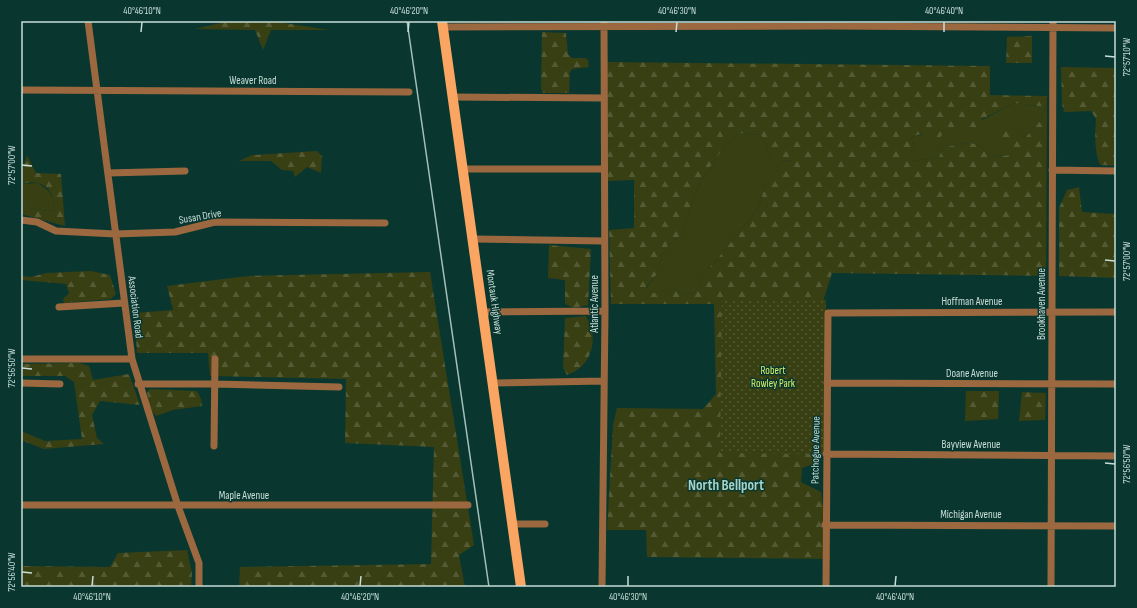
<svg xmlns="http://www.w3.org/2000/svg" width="1137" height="608" font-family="'Sofia Sans Condensed',sans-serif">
<defs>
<pattern id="forest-firs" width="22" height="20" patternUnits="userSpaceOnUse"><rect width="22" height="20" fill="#383f12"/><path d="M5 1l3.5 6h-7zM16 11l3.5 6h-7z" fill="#535a34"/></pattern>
<pattern id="park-dots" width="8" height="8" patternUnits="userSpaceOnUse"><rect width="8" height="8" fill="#383f12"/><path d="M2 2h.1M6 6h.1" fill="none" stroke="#535a34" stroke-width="1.8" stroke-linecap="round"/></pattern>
</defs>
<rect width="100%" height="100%" fill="#09372f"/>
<path fill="#383f12" d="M 1014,103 L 1046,107 L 1042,119 L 1025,138 L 1018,135 L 1011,155 L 989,157 C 978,136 963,144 943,148 L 939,157 L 914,161 L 914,150 L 911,137 L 955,127 L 965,129 Z
M 742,133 L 761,135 L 766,145 L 771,159 L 797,159 L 782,161 L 772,180 L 765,185 L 759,207 L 715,262 L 707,270 L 695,292 L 684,295 L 672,289 L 649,295 L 646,288 L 657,274 L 661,257 L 669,244 L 680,236 L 700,182 L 726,144 Z
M 38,183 C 49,190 55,196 54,210 L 47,211 L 21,206 L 21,184 Z"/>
<path fill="url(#forest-firs)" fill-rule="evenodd" d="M 229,21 L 272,21 L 329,30 L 271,30 L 263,50 L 255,30 L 195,29 Z
M 542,32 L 566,33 L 568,54 L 572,58 L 585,58 L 588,60 L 589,67 L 572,69 L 570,72 L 569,93 L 543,93 L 541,89 Z
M 1032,36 L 1032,63 L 1006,63 L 1007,37 Z
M 607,62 L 990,66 L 990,95 L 1047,96 L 1046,276 L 832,273 L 778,444 L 818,455 L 818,463 L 802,468 L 801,482 L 821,492 L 830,559 L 647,557 L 646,530 L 607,530 L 613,425 L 617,408 L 703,409 L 716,394 L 714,304 L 611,304 L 609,230 L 634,228 L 634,180 L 607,181 ZM 1014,103 L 1046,107 L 1042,119 L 1025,138 L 1002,129 L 999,138 L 1011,155 L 989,157 C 978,136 963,144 943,148 L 939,157 L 914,161 L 914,150 L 911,137 L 921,134 L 936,142 L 947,129 C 957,127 964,128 972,133 L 982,119 ZM 742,133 L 761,135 L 766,145 L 771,159 L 791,160 L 782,161 L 772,179 L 765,185 L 759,207 L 715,262 L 707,270 L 695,292 L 684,295 L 672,289 L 649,294 L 646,287 L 657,274 L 661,257 L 669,244 L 680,236 L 700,182 L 726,144 Z
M 1061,67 L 1116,68 L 1116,166 L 1100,165 C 1094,150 1095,135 1096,119 L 1091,111 L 1064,112 L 1062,103 Z
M 317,151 L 322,156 L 321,173 L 307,167 L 295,177 L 293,171 L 282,170 L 271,161 L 239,161 L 252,155 Z
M 27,155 L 36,173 L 61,174 L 65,226 L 21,214 L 21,206 L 47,211 L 54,210 C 55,199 50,185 37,183 C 33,182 26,183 21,184 L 21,169 L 23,168 Z
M 1079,187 L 1082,212 L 1116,214 L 1116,278 L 1059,276 L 1059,208 L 1067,190 Z
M 549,245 L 591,249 L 588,305 L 574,308 L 565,304 L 565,280 L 548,278 Z
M 91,271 L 110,275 L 116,294 L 111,299 L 64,303 L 63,299 L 69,293 L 66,284 L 21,280 L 21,276 L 31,277 L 46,273 Z
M 430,272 L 474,545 L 459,555 L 465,587 L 239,587 L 240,567 L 431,564 L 434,447 L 345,443 L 346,379 L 210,376 L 208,353 L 137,353 L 134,313 L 173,310 L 167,286 L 248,276 Z
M 585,316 C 598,330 594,359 578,369 C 575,372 571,373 567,375 L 563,368 L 565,318 Z
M 79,363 L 89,366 L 93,380 L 129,374 L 140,405 L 100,401 L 92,415 L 97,438 L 104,444 L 44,449 L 23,441 L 21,445 L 21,431 L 45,441 L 82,439 L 74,382 L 65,376 L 21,376 L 21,364 Z
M 150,389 L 197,391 L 201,399 L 202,406 L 173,410 L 156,416 L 150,409 L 147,392 Z
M 966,391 L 999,391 L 998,419 L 965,421 Z
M 1022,392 L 1046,393 L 1045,420 L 1019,421 Z
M 187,550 L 192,573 L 191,587 L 21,587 L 21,566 L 110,567 L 118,553 Z"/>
<path fill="url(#park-dots)" d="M 722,299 L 826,300 L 824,454 L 720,453 Z"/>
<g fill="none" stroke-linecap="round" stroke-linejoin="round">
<path stroke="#9c6840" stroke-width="7" d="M 88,21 L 132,359 L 178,506 L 199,563 L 199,587
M 443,27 L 829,26 L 1116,28
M 21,90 L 409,92
M 453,97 L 603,98
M 464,169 L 603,169
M 1052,170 L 1116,171
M 108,173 L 185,171
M 21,220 L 37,222 L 56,231 L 115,234 L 175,232 L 215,222 L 385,223
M 474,239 L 604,241
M 59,307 L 124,303
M 484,312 L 605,311
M 21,359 L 132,359
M 21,383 L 60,384
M 494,383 L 604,381
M 827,383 L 1116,384
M 138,384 L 215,384 L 339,387
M 214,446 L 215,359
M 826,454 L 1116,456
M 21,505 L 468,505
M 513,524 L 545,524
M 825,525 L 1116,526
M 602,587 L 605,311 L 604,21
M 826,587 L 828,313 L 1116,312
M 1051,587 L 1053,21"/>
<path stroke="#fba562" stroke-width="10" d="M 442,21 L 521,587"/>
<path stroke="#a4bfb8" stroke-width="1.5" d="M 407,21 L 489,587"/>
</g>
<path fill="none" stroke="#c7ddd7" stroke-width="1.5" d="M 141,32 L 142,22M 408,32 L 409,22M 676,32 L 677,22M 944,32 L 944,22M 1105,56 L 1115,57M 22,165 L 32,166M 1105,260 L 1115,261M 22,368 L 32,369M 1105,463 L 1115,464M 22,572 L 32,573M 92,586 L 93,576M 360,586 L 361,576M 628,586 L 628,576M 895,586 L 896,576"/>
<g text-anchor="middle" stroke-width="3" stroke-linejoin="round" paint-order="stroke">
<g font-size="11" fill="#c7ddd7" stroke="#09372f">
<text x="253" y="84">Weaver Road</text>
<text transform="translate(200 216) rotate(-10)" y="4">Susan Drive</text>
<text x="972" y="305">Hoffman Avenue</text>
<text transform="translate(495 302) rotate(82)" y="4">Montauk Highway</text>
<text transform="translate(594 304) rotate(-90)" y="4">Atlantic Avenue</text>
<text transform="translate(1041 304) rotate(-90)" y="4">Brookhaven Avenue</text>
<text transform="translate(136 307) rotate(83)" y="4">Association Road</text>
<text x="972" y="377">Doane Avenue</text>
<text x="971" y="448">Bayview Avenue</text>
<text transform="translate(815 450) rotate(-89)" y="4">Patchogue Avenue</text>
<text x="244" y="499">Maple Avenue</text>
<text x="971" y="518">Michigan Avenue</text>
</g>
<g font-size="11" fill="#d8ee66" stroke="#09372f">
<text x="773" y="374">Robert<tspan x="773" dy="13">Rowley Park</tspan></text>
</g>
<g font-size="15" font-weight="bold" fill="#a5d3c7" stroke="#09372f">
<text x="726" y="490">North Bellport</text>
</g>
</g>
<rect width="1137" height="608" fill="none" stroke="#09372f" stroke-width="44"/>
<rect x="22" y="22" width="1093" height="564" fill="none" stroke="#c7ddd7" stroke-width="1.5"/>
<g font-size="10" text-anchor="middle" fill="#c7ddd7">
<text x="142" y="14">40°46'10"N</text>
<text x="409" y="14">40°46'20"N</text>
<text x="677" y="14">40°46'30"N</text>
<text x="944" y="14">40°46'40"N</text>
<text transform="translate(1126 57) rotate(-90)" y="4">72°57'10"W</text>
<text transform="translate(11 165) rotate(-90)" y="4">72°57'00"W</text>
<text transform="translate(1126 261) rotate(-90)" y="4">72°57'00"W</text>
<text transform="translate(11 368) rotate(-90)" y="4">72°56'50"W</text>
<text transform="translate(1126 464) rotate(-90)" y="4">72°56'50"W</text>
<text transform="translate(11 572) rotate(-90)" y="4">72°56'40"W</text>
<text x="92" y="600">40°46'10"N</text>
<text x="360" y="600">40°46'20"N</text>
<text x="628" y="600">40°46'30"N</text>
<text x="895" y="600">40°46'40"N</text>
</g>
</svg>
